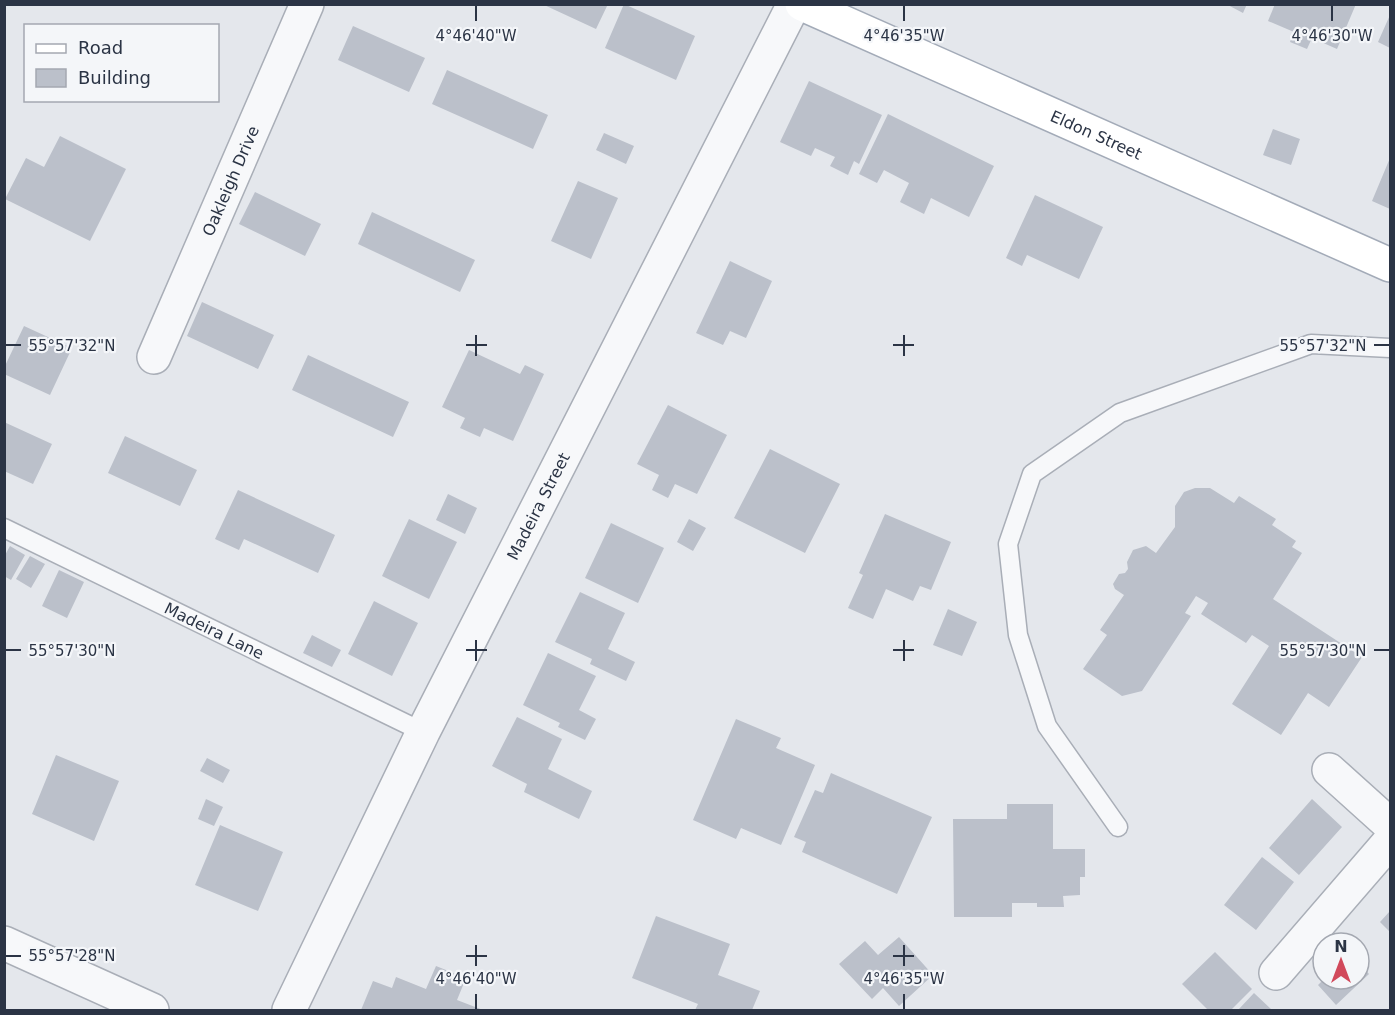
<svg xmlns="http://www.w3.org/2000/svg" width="1395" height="1015" font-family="'DejaVu Sans',sans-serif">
<rect width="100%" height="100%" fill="#e4e7ec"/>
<path fill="#bbc0ca" d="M 542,4 L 608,4 L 596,29 Z
M 624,4 L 695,36 L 676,80 L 605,48 Z
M 1226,4 L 1247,4 L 1243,13 Z
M 1275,4 L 1356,4 L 1337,49 L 1312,38 L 1307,49 L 1290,42 L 1294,32 L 1268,21 Z
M 1390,15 L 1390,48 L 1378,42 Z
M 353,26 L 425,58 L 409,92 L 338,60 Z
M 447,70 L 548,115 L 533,149 L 432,104 Z
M 809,81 L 882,115 L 859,164 L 854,161 L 848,175 L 830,166 L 835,157 L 815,148 L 811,156 L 780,142 Z
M 888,114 L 994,166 L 969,217 L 931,198 L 924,214 L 900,202 L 909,183 L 884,170 L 877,183 L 859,174 Z
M 1273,129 L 1300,139 L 1291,165 L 1263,155 Z
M 604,133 L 634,146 L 626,164 L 596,150 Z
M 60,136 L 126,169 L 90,241 L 5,199 L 26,158 L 44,167 Z
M 1390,158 L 1390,209 L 1372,201 Z
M 578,181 L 618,198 L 591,259 L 551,241 Z
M 255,192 L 321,224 L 305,256 L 239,224 Z
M 1035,195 L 1103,227 L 1079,279 L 1027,255 L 1022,266 L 1006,258 Z
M 372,212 L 475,260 L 460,292 L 358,244 Z
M 730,261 L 772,281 L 746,338 L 730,331 L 723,345 L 696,333 Z
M 202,302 L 274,335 L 258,369 L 187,336 Z
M 24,326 L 72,348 L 50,395 L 4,374 L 4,368 Z
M 469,350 L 520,374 L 525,365 L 544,374 L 513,441 L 484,428 L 480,437 L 460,428 L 465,418 L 442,407 Z
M 308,355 L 409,402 L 393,437 L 292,390 Z
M 668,405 L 727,435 L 697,494 L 675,484 L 668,498 L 652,490 L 659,475 L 637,464 Z
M 4,422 L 52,444 L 33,484 L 4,471 Z
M 125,436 L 197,470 L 180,506 L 108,473 Z
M 770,449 L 840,484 L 805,553 L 734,518 Z
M 1195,488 L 1210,488 L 1234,503 L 1239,496 L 1276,519 L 1272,525 L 1296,541 L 1292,547 L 1302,553 L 1273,599 L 1362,657 L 1329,707 L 1308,693 L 1281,735 L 1232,704 L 1269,646 L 1252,635 L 1246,643 L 1201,614 L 1208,603 L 1196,596 L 1185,613 L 1191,616 L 1142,691 L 1122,696 L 1083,669 L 1107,635 L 1100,630 L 1124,595 L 1115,589 L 1113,584 L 1119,574 L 1125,573 L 1128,569 L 1127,562 L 1133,550 L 1146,546 L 1156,553 L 1175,527 L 1175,506 L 1184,492 Z
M 238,490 L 335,535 L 318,573 L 244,539 L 239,550 L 215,539 Z
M 448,494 L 477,508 L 465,534 L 436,520 Z
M 885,514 L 951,542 L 931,590 L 920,586 L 913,601 L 886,589 L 873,619 L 848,608 L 863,575 L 859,573 Z
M 409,519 L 457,542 L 429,599 L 382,576 Z
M 689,519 L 706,528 L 693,551 L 677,542 Z
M 611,523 L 664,548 L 638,603 L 585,578 Z
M 10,546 L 25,555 L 11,580 L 4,576 L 4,557 Z
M 30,556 L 45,564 L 31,588 L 16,579 Z
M 59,570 L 84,582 L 67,618 L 42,606 Z
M 580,592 L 625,613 L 608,649 L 635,662 L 626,681 L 590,664 L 592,659 L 555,642 Z
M 374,601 L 418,623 L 392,676 L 348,654 Z
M 948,609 L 977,622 L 962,656 L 933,645 Z
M 312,635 L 341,650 L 332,667 L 303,653 Z
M 548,653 L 596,676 L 579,710 L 596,719 L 585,740 L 558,727 L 560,723 L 523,705 Z
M 517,717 L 562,739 L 548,769 L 592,791 L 579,819 L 524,792 L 527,784 L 492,766 Z
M 736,719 L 781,738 L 776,748 L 815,765 L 781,845 L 741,828 L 736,839 L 693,820 Z
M 56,755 L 119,781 L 94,841 L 32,814 Z
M 207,758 L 230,770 L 223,783 L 200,771 Z
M 831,773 L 932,817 L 897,894 L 802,852 L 806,842 L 794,837 L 815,790 L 823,793 Z
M 206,799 L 223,807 L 214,826 L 198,819 Z
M 1312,799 L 1342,827 L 1299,875 L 1269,848 Z
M 1007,804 L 1053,804 L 1053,849 L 1085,849 L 1085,877 L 1080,877 L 1080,895 L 1063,896 L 1064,907 L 1037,907 L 1037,903 L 1012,903 L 1012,917 L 954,917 L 953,819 L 1007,819 Z
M 220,825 L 283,852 L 258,911 L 195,885 Z
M 1262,857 L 1294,882 L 1256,930 L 1224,905 Z
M 1390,911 L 1390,932 L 1380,922 Z
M 656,916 L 730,944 L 718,975 L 760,991 L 752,1010 L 695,1010 L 698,1004 L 632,978 Z
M 899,937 L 933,975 L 899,1006 L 883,988 L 872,999 L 839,964 L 865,941 L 878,955 Z
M 1215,952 L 1252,989 L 1231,1010 L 1208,1010 L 1182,984 Z
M 1359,963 L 1369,974 L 1336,1005 L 1318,985 L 1324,979 L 1359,979 Z
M 436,966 L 466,978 L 457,1000 L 483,1010 L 361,1010 L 373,981 L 392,988 L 396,977 L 426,989 Z
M 1254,993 L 1272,1010 L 1238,1010 Z"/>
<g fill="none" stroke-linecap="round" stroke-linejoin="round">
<g stroke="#a9aeb7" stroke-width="21">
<g id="service">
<path id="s1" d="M 4,528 L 423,732"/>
<path d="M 1118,827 L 1047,726 L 1018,635 L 1008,544 L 1032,474 L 1120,413 L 1311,344 L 1390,348"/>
</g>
</g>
<g stroke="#a9aeb7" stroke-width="36">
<g id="minor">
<path id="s2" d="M 154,357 L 307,4"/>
<path d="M 1329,770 L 1390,825"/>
<path d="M 4,943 L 152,1010"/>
<path d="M 1276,973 L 1390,841"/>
<path id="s3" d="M 289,1010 L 423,732 L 794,4"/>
</g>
</g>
<g stroke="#a3abb8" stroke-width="36">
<g id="primary">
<path id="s4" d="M 802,4 L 1390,265"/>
</g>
</g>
<use href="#service" stroke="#f7f8fa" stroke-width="18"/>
<use href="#minor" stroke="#f7f8fa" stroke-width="33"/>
<use href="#primary" stroke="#fff" stroke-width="33"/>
</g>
<path fill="none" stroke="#2b3445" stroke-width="2" d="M 476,6 L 476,21M 904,6 L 904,21M 1332,6 L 1332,21M 476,335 L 476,356M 904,335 L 904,356M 6,345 L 21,345M 466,345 L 487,345M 893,345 L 914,345M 1374,345 L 1389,345M 476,640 L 476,661M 904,640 L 904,661M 6,650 L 21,650M 466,650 L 487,650M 893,650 L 914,650M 1374,650 L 1389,650M 476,945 L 476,966M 904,945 L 904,966M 6,956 L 21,956M 466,956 L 487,956M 893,956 L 914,956M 476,994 L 476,1009M 904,994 L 904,1009"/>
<g text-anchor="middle" stroke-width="4.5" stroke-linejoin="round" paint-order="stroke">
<g font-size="16" fill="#2b3445" stroke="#f4f6f9">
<text dy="6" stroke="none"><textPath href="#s4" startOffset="322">Eldon Street</textPath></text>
<text dy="6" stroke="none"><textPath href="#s2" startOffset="192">Oakleigh Drive</textPath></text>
<text dy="6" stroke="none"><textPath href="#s3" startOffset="562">Madeira Street</textPath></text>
<text dy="6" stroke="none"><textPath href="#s1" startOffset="234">Madeira Lane</textPath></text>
</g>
</g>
<g font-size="15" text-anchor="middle" fill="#2b3445" stroke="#f4f6f9" stroke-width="4.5" stroke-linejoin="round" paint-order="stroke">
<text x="476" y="41">4°46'40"W</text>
<text x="904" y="41">4°46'35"W</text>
<text x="1332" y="41">4°46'30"W</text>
<text x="72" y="351">55°57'32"N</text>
<text x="1323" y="351">55°57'32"N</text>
<text x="72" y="656">55°57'30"N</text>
<text x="1323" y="656">55°57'30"N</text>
<text x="72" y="961">55°57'28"N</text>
<text x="476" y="984">4°46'40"W</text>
<text x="904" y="984">4°46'35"W</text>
</g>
<rect width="1395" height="1015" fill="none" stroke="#2b3445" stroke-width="12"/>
<rect x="24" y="24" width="195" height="78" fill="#f4f6f9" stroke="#a4a8b1" stroke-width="1.5"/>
<rect x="36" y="44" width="30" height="9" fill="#ffffff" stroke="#a4a8b1" stroke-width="1.5"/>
<text x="78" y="54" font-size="18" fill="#2b3445">Road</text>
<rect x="36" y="69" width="30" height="18" fill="#bbc0ca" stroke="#a4a8b1" stroke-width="1.5"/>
<text x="78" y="84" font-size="18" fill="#2b3445">Building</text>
<g transform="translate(1341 961)"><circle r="28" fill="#f4f6f9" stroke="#a4a8b1" stroke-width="1.5"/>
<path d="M0-4.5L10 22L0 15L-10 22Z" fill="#d1495b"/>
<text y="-9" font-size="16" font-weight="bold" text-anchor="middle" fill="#2b3445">N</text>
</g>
</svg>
